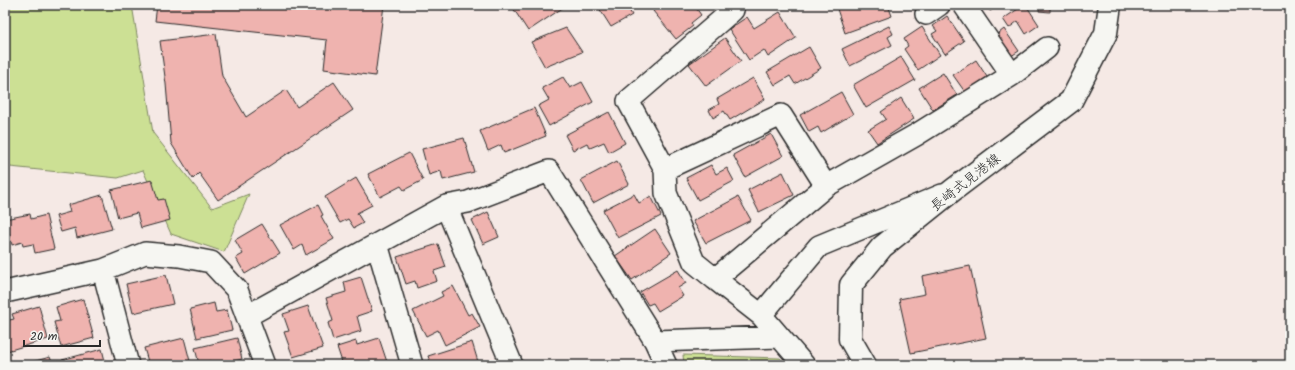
<svg xmlns="http://www.w3.org/2000/svg" width="1295" height="370" font-family="Kalam,'Klee One',sans-serif">
<rect width="100%" height="100%" fill="#f5e9e5"/>
<filter id="ink" filterUnits="userSpaceOnUse"><feTurbulence type="fractalNoise" baseFrequency=".025" numOctaves="2"/><feDisplacementMap in="SourceGraphic" scale="8" xChannelSelector="R" yChannelSelector="G"/><feConvolveMatrix kernelMatrix="1 2 1 2 8 2 1 2 1" color-interpolation-filters="sRGB"/></filter>
<g filter="url(#ink)">
<path fill="#cce094" stroke="#7c8660" d="M 5,5 L 132,5 L 153,133 L 212,208 L 249,194 L 224,252 L 171,234 L 143,170 L 118,178 L 10,167 L 5,147 Z
M 683,355 L 780,358 L 786,365 L 684,365 Z"/>
<path fill="#efb3af" stroke="#2b2b2b" d="M 157,5 L 384,5 L 375,76 L 324,69 L 327,40 L 155,21 Z
M 511,5 L 562,5 L 564,7 L 528,31 Z
M 597,5 L 626,5 L 632,15 L 611,27 Z
M 661,5 L 694,5 L 701,15 L 691,23 L 693,26 L 676,39 L 653,11 Z
M 839,5 L 888,5 L 892,16 L 845,33 L 836,6 Z
M 973,5 L 1000,5 L 990,11 L 987,5 L 977,11 Z
M 1024,5 L 1026,5 L 1039,25 L 1026,34 L 1018,21 L 1009,28 L 1003,19 Z
M 1040,5 L 1050,5 L 1050,12 L 1039,11 Z
M 780,12 L 796,38 L 768,57 L 764,50 L 749,60 L 729,29 L 747,17 L 754,28 Z
M 947,16 L 964,41 L 945,54 L 932,34 L 937,31 L 933,26 Z
M 889,26 L 893,34 L 888,37 L 892,45 L 850,66 L 842,49 Z
M 922,27 L 940,55 L 918,70 L 904,49 L 908,46 L 904,39 Z
M 566,28 L 582,52 L 545,67 L 531,42 Z
M 1004,29 L 1019,51 L 1008,58 L 994,37 Z
M 216,34 L 222,76 L 246,117 L 286,90 L 297,107 L 334,82 L 353,110 L 218,200 L 199,173 L 193,179 L 171,143 L 166,84 L 160,41 Z
M 725,38 L 741,61 L 706,86 L 689,64 Z
M 809,47 L 821,68 L 795,84 L 790,76 L 775,85 L 767,72 Z
M 901,57 L 915,80 L 866,108 L 853,85 Z
M 976,60 L 987,77 L 965,92 L 953,75 Z
M 943,73 L 957,95 L 933,110 L 919,88 Z
M 563,77 L 570,88 L 582,82 L 593,102 L 549,126 L 538,106 L 549,100 L 542,88 Z
M 753,78 L 765,99 L 730,120 L 724,111 L 713,118 L 709,110 L 719,104 L 717,99 Z
M 841,92 L 853,114 L 821,133 L 818,127 L 809,132 L 800,115 Z
M 901,98 L 914,119 L 877,143 L 868,130 L 886,119 L 881,112 Z
M 534,108 L 546,136 L 504,153 L 501,145 L 488,151 L 480,131 Z
M 609,112 L 625,143 L 609,152 L 604,142 L 590,148 L 587,143 L 573,150 L 565,135 Z
M 771,134 L 783,156 L 745,177 L 733,155 Z
M 464,138 L 474,172 L 443,180 L 441,171 L 429,175 L 422,149 Z
M 409,153 L 423,180 L 404,190 L 401,186 L 380,197 L 368,174 Z
M 617,161 L 629,184 L 593,203 L 581,180 Z
M 711,165 L 716,174 L 727,168 L 734,181 L 698,200 L 686,178 Z
M 783,172 L 794,195 L 759,212 L 748,190 Z
M 356,178 L 372,205 L 357,213 L 363,223 L 354,228 L 348,219 L 340,223 L 325,197 Z
M 152,180 L 158,200 L 164,199 L 170,220 L 141,228 L 137,213 L 118,218 L 111,190 Z
M 634,194 L 639,203 L 651,196 L 661,216 L 618,238 L 603,210 Z
M 102,195 L 112,229 L 77,238 L 75,228 L 61,232 L 56,216 L 70,212 L 68,205 Z
M 738,197 L 751,220 L 706,243 L 693,221 Z
M 318,205 L 323,215 L 321,216 L 334,239 L 306,255 L 302,245 L 294,250 L 280,225 Z
M 488,212 L 499,237 L 483,244 L 472,220 Z
M 30,214 L 31,219 L 46,215 L 54,249 L 35,253 L 33,244 L 23,246 L 22,242 L 12,245 L 5,219 Z
M 262,224 L 280,253 L 245,274 L 236,258 L 243,254 L 235,240 Z
M 655,229 L 671,253 L 632,280 L 615,256 Z
M 438,244 L 446,267 L 434,271 L 437,281 L 417,288 L 415,281 L 406,284 L 397,257 Z
M 970,266 L 986,338 L 911,353 L 899,299 L 925,294 L 922,276 Z
M 678,270 L 686,283 L 678,288 L 683,296 L 658,311 L 653,303 L 648,305 L 640,292 Z
M 166,275 L 173,304 L 133,313 L 126,284 Z
M 361,277 L 372,311 L 357,316 L 361,331 L 333,340 L 328,323 L 333,321 L 326,298 L 346,292 L 344,282 Z
M 453,286 L 468,315 L 472,313 L 480,327 L 445,345 L 438,330 L 426,336 L 413,311 L 443,296 L 441,292 Z
M 83,299 L 94,338 L 61,347 L 54,322 L 60,321 L 56,307 Z
M 214,303 L 216,312 L 227,310 L 232,330 L 197,338 L 190,309 Z
M 39,306 L 48,339 L 7,351 L 5,345 L 5,321 L 14,319 L 12,314 Z
M 308,306 L 323,348 L 293,357 L 284,332 L 289,331 L 283,314 Z
M 184,338 L 191,365 L 149,365 L 144,348 Z
M 237,338 L 242,359 L 217,365 L 211,365 L 210,361 L 199,364 L 195,348 Z
M 379,338 L 388,365 L 343,365 L 337,347 L 356,341 L 357,345 Z
M 472,342 L 479,365 L 431,365 L 428,356 Z
M 102,349 L 106,365 L 64,365 L 62,360 Z
M 50,357 L 53,365 L 21,365 Z"/>
<g fill="none" stroke-linecap="round" stroke-linejoin="round">
<g stroke="#2b2b2b" stroke-width="24">
<path id="minor" d="M 729,5 L 733,10 L 628,101 L 665,169 L 781,115 L 826,186 L 715,279 L 761,315
M 926,14 L 939,5
M 1012,75 L 1047,48
M 665,169 L 666,193 L 694,262 L 715,279
M 826,186 L 916,135 L 1012,75 L 964,5
M 446,206 L 468,202 L 549,171 L 655,341 L 666,365
M 377,244 L 412,365
M 103,270 L 128,365
M 5,292 L 103,270 L 145,253 L 179,256 L 211,262 L 237,290 L 265,365
M 247,316 L 446,206 L 512,365
M 655,341 L 780,337
M 804,365 L 761,315 L 819,246 L 942,195"/>
</g>
<g stroke="#2b2b2b" stroke-width="25">
<path id="secondary" d="M 865,365 L 850,339 L 851,285 L 882,247 L 953,190 L 1071,101 L 1106,33 L 1110,5"/>
</g>
<use href="#minor" stroke="#f6f6f2" stroke-width="21"/>
<use href="#secondary" stroke="#f6f6f2" stroke-width="22"/>
</g>
</g>
<g text-anchor="middle" stroke-width="3" stroke-linejoin="round" paint-order="stroke">
<g font-size="14" fill="#2b2b2b" stroke="#f6f6f2">
<text transform="translate(965 182) rotate(-38)" y="5">長崎式見港線</text>
</g>
</g>
<rect width="1295" height="370" fill="none" stroke="#f6f6f2" stroke-width="20"/>
<rect x="10" y="10" width="1275" height="350" fill="none" stroke="#2b2b2b" stroke-width="1.5" filter="url(#ink)"/>
<path d="M24 340v6h76v-6" fill="none" stroke="#2b2b2b" stroke-width="2"/>
<text x="30" y="340" font-size="12" fill="#2b2b2b" stroke="#f6f6f2" stroke-width="3" paint-order="stroke">20 m</text>
</svg>
